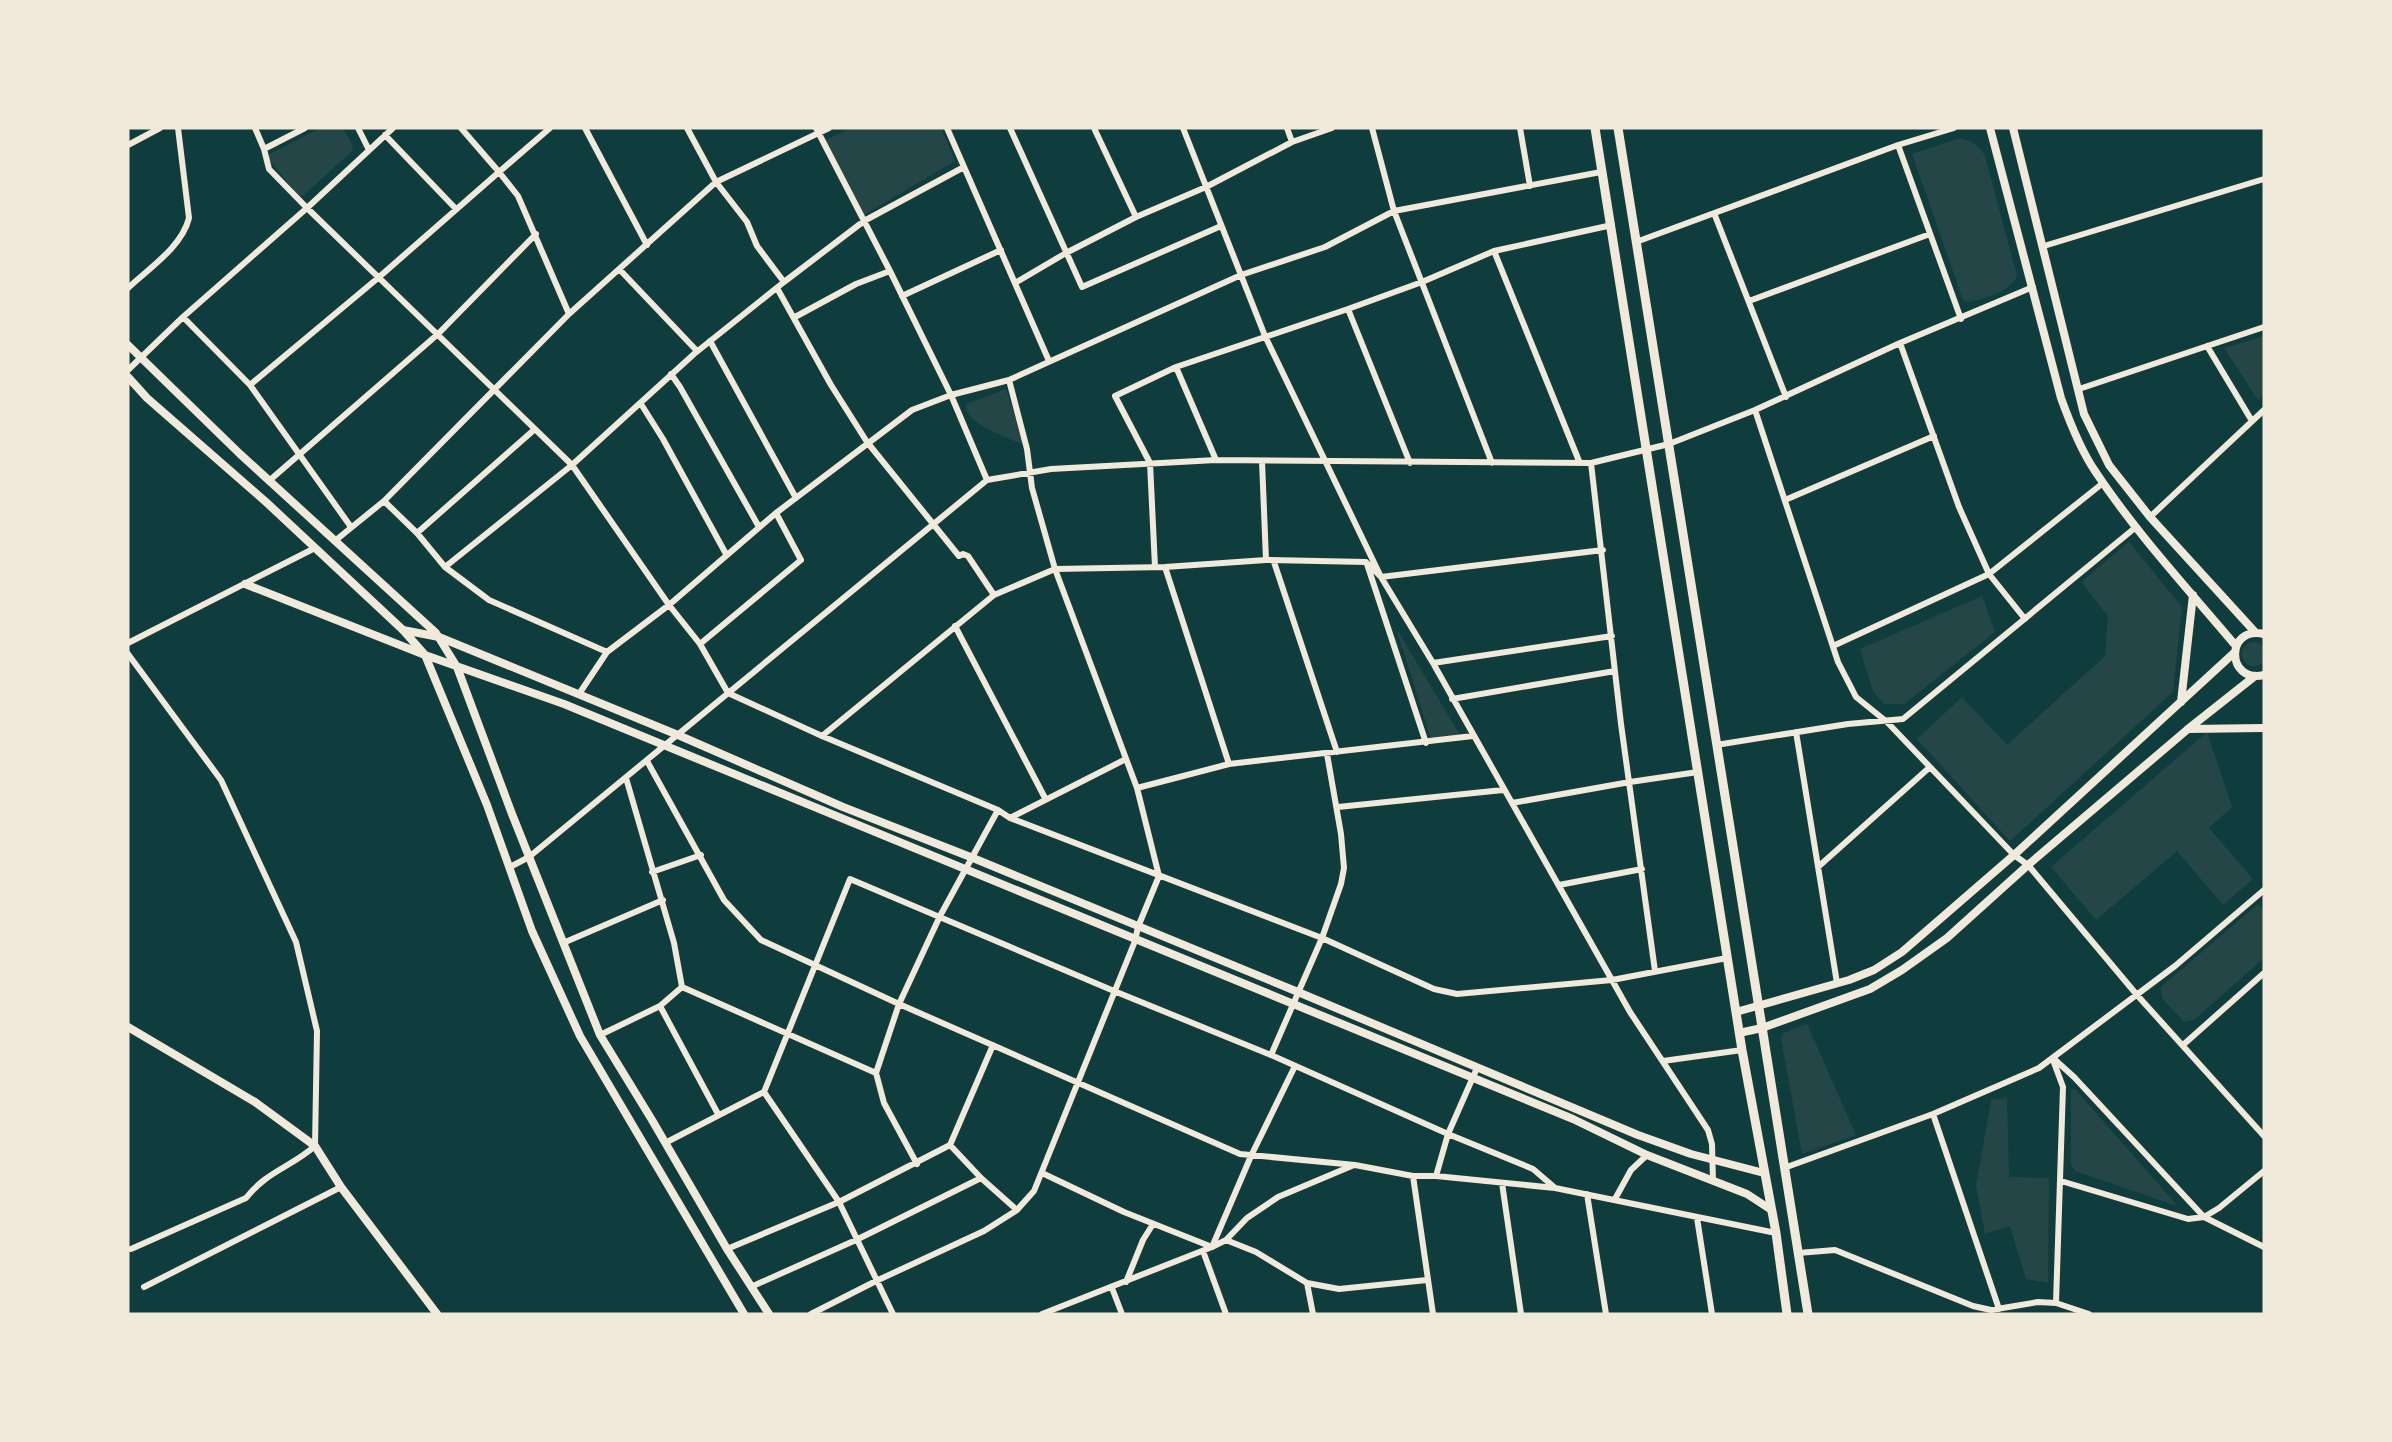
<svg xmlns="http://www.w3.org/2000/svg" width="2392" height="1442" font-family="Manrope,sans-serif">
<rect width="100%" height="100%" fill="#0f3d3e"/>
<path fill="#244646" d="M 320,128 L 343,128 L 353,146 L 352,151 L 303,196 L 298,195 L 270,161 L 268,155 Z
M 851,128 L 941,128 L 955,161 L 859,218 L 820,143 Z
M 1960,138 C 1972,141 1979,145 1985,156 L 2017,276 C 2010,292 1984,299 1968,302 L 1963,300 L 1912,154 Z
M 2264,336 L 2264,394 L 2258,400 L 2224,348 Z
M 1006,389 L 1024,445 C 1008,437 963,424 966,404 Z
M 2129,542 L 2182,607 L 2173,692 L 2010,841 L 1917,739 L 1962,697 L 2007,745 L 2105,656 L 2108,616 L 2081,582 Z
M 1982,596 L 1995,632 L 1904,704 L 1884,704 L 1873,691 L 1860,649 Z
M 1396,628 L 1460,735 L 1431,739 Z
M2242 654a12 12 0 1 1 24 0a12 12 0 1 1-24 0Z
M 2207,732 L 2232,807 L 2209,828 L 2253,879 L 2223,905 L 2177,851 L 2096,920 L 2051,867 Z
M 2258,904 L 2264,911 L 2264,958 L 2194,1020 L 2184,1022 L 2162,998 L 2161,987 Z
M 1807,1024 L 1856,1135 L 1802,1154 L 1781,1038 L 1783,1033 Z
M 2071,1089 L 2075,1089 L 2176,1204 L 2174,1205 L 2075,1171 L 2071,1164 Z
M 2007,1098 L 2009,1177 L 2049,1178 L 2048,1283 L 2026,1279 L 2010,1226 L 1985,1234 L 1976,1186 L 1991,1100 Z"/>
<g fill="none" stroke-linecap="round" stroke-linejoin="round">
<path stroke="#f1e9da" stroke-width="6" d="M 255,128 L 264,149 L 269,169 L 307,208 L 572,465 L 669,605 L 700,644 L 728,693 L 822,736 L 998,810 L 1010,818 L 1322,938 L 1434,989 L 1457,994 L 1612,980 L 1727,958
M 358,128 L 369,150
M 461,128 L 499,172 L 550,128
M 585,128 L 647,245
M 687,128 L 716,182 L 747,222 L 757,246 L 784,282
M 816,128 L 890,271 L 951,395 L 987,480
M 947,128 L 1049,361
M 1010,128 L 1082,287 L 1221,226
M 1094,128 L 1136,217
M 1183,128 L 1265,336 L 1381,577 L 1433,663 L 1630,1012 L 1708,1130 L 1712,1144 L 1713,1181
M 1287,128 L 1292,142
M 1372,128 L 1394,211 L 1492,463
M 1520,128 L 1530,186
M 385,135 L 456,209
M 128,145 L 160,128
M 1898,145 L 1961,319
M 264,149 L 305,128
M 1714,213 L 1786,397
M 1636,242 L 1898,145 L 1954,128
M 2044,246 L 2264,179
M 1494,251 L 1579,461
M 620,270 L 697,351
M 1015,283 L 1066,253 L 1136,217 L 1206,187 L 1292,142 L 1332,128
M 128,288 C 148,269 182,247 189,218 L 178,128
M 777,288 L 831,385 L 867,442 L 959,556 L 963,554 L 968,556 L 994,595
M 902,296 L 1001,250
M 1749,301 L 1930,234
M 1348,309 L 1410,463
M 183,317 L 250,385 L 351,527
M 795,317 L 856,284 L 890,271
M 710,341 L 796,498
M 1900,343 L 1959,507 L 1989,574 L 2025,619
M 2207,346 L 2252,421
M 1176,367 L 1216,460
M 128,370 L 183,317 L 307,208 L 393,128
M 671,374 L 680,387 L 759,527
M 250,385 L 378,278 L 499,172 L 518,196 L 569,314
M 2079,389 L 2264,327
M 641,404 L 663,439 L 726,554
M 1755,410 L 1838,662 L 1856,697 L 1887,722 L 2014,855 L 2028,865 L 2137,995 L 2264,1136
M 1262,461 L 1266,560
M 1591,463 L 1621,724 L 1655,971
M 270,480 L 438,334 L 536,234
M 1785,500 L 1934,436
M 384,501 L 417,533 L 445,567 L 489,600 L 607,652
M 2150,517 L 2264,410
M 417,533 L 535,429
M 336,540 L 384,501 L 569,314 L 716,182 L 829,128
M 1274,562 L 1337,752
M 1367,564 L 1426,743
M 445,567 L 572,465 L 694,354 L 784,282 L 864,221 L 964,167
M 1155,567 L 1150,463 L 1115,396 L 1176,367 L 1348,309 L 1422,282 L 1494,251 L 1612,225
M 1165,567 L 1229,764
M 955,626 L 1045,798
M 128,643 L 315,548
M 700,644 L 801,560 L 776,513
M 1833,646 L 1989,574 L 2103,483
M 128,654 L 221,780 L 296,942 L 317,1031 L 315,1146 C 291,1167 266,1172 246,1198 L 131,1249
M 1433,663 L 1612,636
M 579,694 L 607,652 L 669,605 L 776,513 L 912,410 L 951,395 L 1009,380 L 1241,275 L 1325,247 L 1394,211 L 1601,172
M 1452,699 L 1615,671
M 1796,732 L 1837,983
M 822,736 L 994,595 L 1055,569 L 1165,567 L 1266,560 L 1366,562 L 1381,577 L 1603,550
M 1716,745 L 1848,724 L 1903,719 L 2136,527
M 647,761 L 724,900 L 761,940 L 899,1004 L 1240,1154 L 1355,1165 L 1413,1176 L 1436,1176 L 1555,1188 L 1776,1233
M 626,778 L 674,943 L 682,987 L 876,1073
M 1137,788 L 1229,764 L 1473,736
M 1512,803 L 1630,782 L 1698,772
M 1338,807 L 1503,790
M 1010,818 L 1126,759
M 510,867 L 529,857 L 987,480 L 1051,469 L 1216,460 L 1591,463 L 1669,444 L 1755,410 L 1900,343 L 2033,287
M 1818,867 L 1930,767
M 652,872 L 701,855
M 1559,885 L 1642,869
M 563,943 L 663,900
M 660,1006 L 718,1114
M 600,1035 L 660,1006 L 682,987
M 2183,1045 L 2264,973
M 1271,1055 L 1322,938 L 1341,884 L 1344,868 L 1341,834 L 1327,754
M 2053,1058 L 2074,1077 L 2204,1217 L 2264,1247
M 2053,1060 L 2063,1087 L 2056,1303
M 1663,1061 L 1742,1050
M 1933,1114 L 1999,1309
M 665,1143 L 764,1092
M 950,1145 L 981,1178 L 1017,1210
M 917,1164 L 884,1103 L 876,1073 L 899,1004 L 940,916 L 998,810
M 1784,1168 L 1933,1114 L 2039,1068 L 2175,966 L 2264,890
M 1042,1173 L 1124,1212 L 1212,1247 L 1251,1156 L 1295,1066
M 1413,1176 L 1433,1314
M 1436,1176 L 1448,1134 L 1477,1068
M 2061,1181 L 2188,1219 L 2204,1217 L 2219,1208 L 2264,1171
M 1502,1183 L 1521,1314
M 1587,1194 L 1606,1314
M 1615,1199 L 1631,1170 L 1647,1155
M 1697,1218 L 1712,1314
M 1226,1240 L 1256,1252 L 1307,1283 L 1339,1289 L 1427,1280
M 727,1249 L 839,1202 L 950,1145 L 993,1045
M 1203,1251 L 1226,1314
M 1798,1253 L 1835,1250 L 1973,1306 L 1991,1310 L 2038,1302 L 2056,1303 L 2089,1314
M 1126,1282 L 1143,1240 L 1153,1224
M 1307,1283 L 1313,1314
M 753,1286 L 856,1240 L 981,1178
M 144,1287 L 341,1187
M 1112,1288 L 1122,1314
M 811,1314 L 876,1281 L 984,1231 L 1017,1210 L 1034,1191 L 1135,941 L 1138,927 L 1159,876 L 1137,788 L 1055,569 L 1032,488 L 1027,449 L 1009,380
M 893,1314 L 839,1202 L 764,1092 L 850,879 L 1114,991 L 1271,1055 L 1448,1134 L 1533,1169 L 1554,1187
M 1042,1314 L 1212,1247 L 1226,1240 L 1247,1218 L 1278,1197 L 1354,1165"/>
<path stroke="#f1e9da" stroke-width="8" d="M 1990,128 L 2061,398 C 2070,423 2080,449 2095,471 C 2136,533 2188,589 2236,646
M 2013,128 L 2084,414 L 2109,465 L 2150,517 L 2255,632
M 128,345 L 240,454 L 436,633 L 457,667 L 512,814 L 600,1035 L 652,1120 L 727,1249 L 769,1314
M 128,377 L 147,398 L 266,502 L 403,630 L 425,655 L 487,805 L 532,931 L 580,1036 L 744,1314
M 245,584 L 425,655 L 564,704 L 1573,1119 L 1647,1155 L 1747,1194 L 1770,1209
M 403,630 L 439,637 L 678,735 L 843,807 L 973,858 L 1298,992 L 1638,1135 L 1691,1154 L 1764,1173
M 2264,634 C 2225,625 2226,684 2264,675
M 2181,702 L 2193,595
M 2188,729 L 2264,728
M 1736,1012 L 1849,980 L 1874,970 L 1902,952 L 2014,855 L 2235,652
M 128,1027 L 255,1102 L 315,1146 L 341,1187 L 437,1314
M 1739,1033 L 1762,1028 L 1870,989 L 1902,970 L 1947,938 L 2028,865 L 2188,729 L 2255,676"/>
<path stroke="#f1e9da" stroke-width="9" d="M 1595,128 L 1742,1050 L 1776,1233 L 1787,1314
M 1618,128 L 1808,1314"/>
</g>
<rect width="2392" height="1442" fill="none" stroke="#f1e9da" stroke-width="259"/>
</svg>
